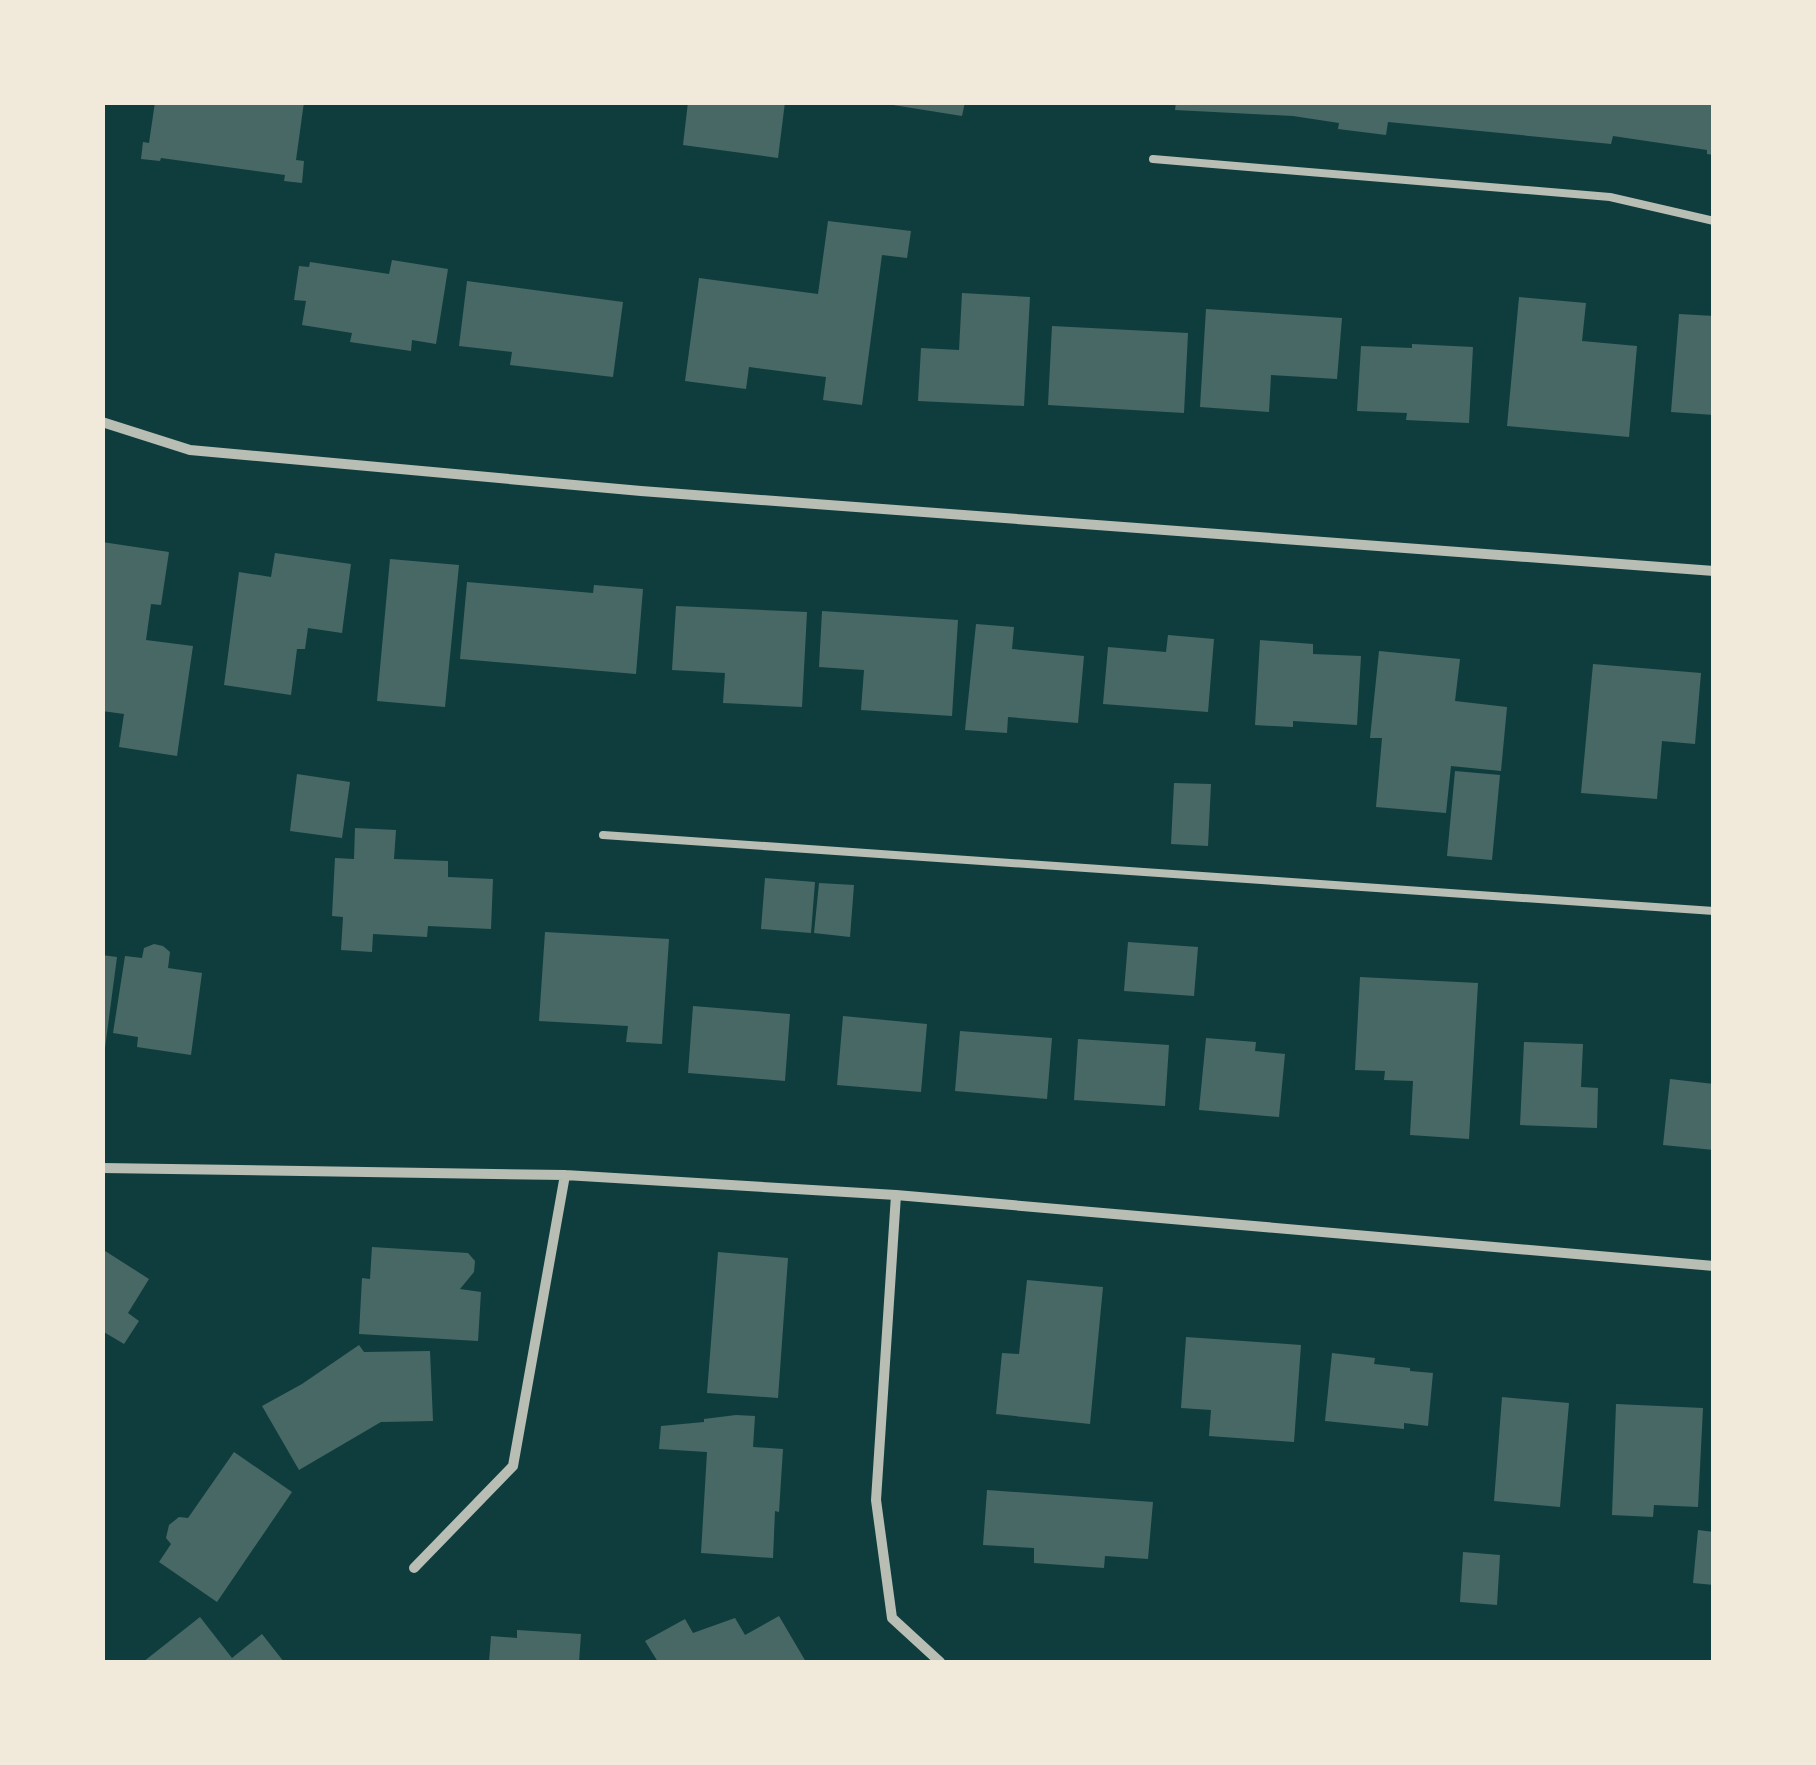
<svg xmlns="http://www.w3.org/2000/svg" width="1816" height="1765" font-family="Manrope,sans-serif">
<rect width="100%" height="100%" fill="#0f3d3e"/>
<path fill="#486865" d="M 155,102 L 304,102 L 296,160 L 304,161 L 302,183 L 284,181 L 285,175 L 161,158 L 160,161 L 141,159 L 143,142 L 149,143 Z
M 688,102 L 785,102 L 778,158 L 683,145 Z
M 893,102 L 965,102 L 962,116 L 893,105 Z
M 1176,102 L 1714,102 L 1714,155 L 1707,154 L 1707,150 L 1613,136 L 1611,144 L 1388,122 L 1386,135 L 1338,129 L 1339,123 L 1293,116 L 1175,110 Z
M 828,221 L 911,231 L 907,258 L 882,255 L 862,405 L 823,400 L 826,377 L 749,367 L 746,389 L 685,381 L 699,278 L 818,294 Z
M 392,260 L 448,269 L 436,344 L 412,340 L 411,351 L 350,342 L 352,333 L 302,325 L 306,301 L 294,300 L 299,266 L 309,267 L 310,262 L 389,274 Z
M 467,281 L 623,302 L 613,377 L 510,365 L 512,352 L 459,346 Z
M 962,293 L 1030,297 L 1024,406 L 918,401 L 921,348 L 959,350 Z
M 1519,297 L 1586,303 L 1582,341 L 1637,346 L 1629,437 L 1507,426 Z
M 1206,309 L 1342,318 L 1337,379 L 1271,375 L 1269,412 L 1200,407 Z
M 1679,314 L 1714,316 L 1714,415 L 1671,412 Z
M 1052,326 L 1188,333 L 1184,413 L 1048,405 Z
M 1412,344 L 1473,347 L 1469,423 L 1406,420 L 1407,413 L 1357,411 L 1361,346 L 1412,348 Z
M 102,542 L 169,552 L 161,605 L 151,604 L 146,640 L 193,646 L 177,756 L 119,747 L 124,714 L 102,711 Z
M 275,553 L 351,564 L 342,633 L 308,628 L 305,649 L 297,649 L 291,695 L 224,685 L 239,572 L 271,577 Z
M 390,559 L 459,565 L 445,707 L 377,701 Z
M 467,582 L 593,593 L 594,585 L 643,589 L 636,674 L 460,659 Z
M 676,606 L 807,612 L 802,707 L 723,703 L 725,673 L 672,670 Z
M 822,611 L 958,620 L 952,716 L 861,710 L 864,670 L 819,667 Z
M 976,624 L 1014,627 L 1012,649 L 1084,656 L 1078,723 L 1008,717 L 1007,733 L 965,730 Z
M 1168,635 L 1214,639 L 1208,712 L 1103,704 L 1108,647 L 1166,652 Z
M 1260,640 L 1313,644 L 1313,654 L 1361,656 L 1357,725 L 1293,721 L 1293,727 L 1255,725 Z
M 1379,651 L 1460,659 L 1455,701 L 1507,707 L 1501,771 L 1451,766 L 1446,813 L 1376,807 L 1382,738 L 1370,738 Z
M 1593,664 L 1701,673 L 1695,744 L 1662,741 L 1657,799 L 1581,793 Z
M 1455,771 L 1500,775 L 1492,860 L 1447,856 Z
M 297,774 L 350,782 L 342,838 L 290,831 Z
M 1174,783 L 1211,784 L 1208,846 L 1171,844 Z
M 355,828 L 396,830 L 394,859 L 448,861 L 448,877 L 493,879 L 491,929 L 428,926 L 427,937 L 373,934 L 372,952 L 341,950 L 343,917 L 332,916 L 335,858 L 354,859 Z
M 765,878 L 815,882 L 811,933 L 761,929 Z
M 819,883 L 854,885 L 850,937 L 814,933 Z
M 545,932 L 669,939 L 662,1044 L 626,1042 L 628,1026 L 539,1021 Z
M 1128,942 L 1198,947 L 1194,996 L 1124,991 Z
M 154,944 L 163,946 L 170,952 L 168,968 L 202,973 L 191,1055 L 137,1047 L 138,1037 L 113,1033 L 125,956 L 142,958 L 144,948 Z
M 102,955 L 117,957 L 105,1048 L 102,1048 Z
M 1360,977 L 1478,983 L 1469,1139 L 1410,1135 L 1413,1081 L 1384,1080 L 1385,1071 L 1355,1070 Z
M 693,1006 L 790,1014 L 785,1081 L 688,1073 Z
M 843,1016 L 927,1024 L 921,1092 L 837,1085 Z
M 960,1031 L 1052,1038 L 1047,1099 L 955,1091 Z
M 1206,1038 L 1256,1042 L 1255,1051 L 1285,1054 L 1279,1117 L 1199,1110 Z
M 1078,1039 L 1169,1045 L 1165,1106 L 1074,1100 Z
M 1524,1042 L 1583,1044 L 1581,1087 L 1598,1088 L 1597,1128 L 1520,1125 Z
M 1670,1079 L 1714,1084 L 1714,1150 L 1663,1145 Z
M 372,1247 L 468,1253 L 475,1261 L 474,1272 L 460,1289 L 481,1292 L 478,1341 L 359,1334 L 362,1278 L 370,1279 Z
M 102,1249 L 149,1279 L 128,1313 L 139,1321 L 124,1344 L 102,1331 Z
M 718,1252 L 788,1258 L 778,1398 L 707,1393 Z
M 1027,1280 L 1103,1287 L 1090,1424 L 996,1414 L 1002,1353 L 1019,1354 Z
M 1186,1337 L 1301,1345 L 1294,1442 L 1209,1436 L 1211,1410 L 1181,1408 Z
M 359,1345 L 364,1352 L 430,1351 L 433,1421 L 381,1422 L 299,1470 L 262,1406 L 302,1384 Z
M 1332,1353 L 1375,1358 L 1374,1364 L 1410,1368 L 1410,1371 L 1433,1373 L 1428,1426 L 1404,1423 L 1404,1429 L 1325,1421 Z
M 1502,1397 L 1569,1403 L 1560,1507 L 1494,1501 Z
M 1616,1404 L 1703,1408 L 1698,1507 L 1654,1505 L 1653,1517 L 1612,1515 Z
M 736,1415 L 755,1416 L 753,1447 L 783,1449 L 779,1512 L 775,1511 L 773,1558 L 701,1553 L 707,1452 L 659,1449 L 661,1426 L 704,1422 L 704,1419 Z
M 234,1452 L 292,1492 L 217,1602 L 159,1562 L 171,1544 L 166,1538 L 169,1525 L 179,1517 L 188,1518 Z
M 987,1490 L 1153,1502 L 1148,1559 L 1105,1556 L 1104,1568 L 1034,1563 L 1034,1548 L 983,1545 Z
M 1698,1530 L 1714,1532 L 1714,1585 L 1693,1583 Z
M 1463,1552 L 1500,1555 L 1497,1605 L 1460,1602 Z
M 779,1616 L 806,1662 L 658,1662 L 645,1641 L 685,1619 L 693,1633 L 735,1618 L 745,1635 Z
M 200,1617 L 232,1658 L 262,1634 L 284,1662 L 143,1662 Z
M 517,1630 L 581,1634 L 579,1662 L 489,1662 L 491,1636 L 517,1638 Z"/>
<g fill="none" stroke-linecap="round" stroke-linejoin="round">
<path stroke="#b8beb3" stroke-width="8" d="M 1153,159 L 1610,197 L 1714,221
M 603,835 L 1714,911"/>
<path stroke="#b8beb3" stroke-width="10" d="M 102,422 L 190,450 L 641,491 L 1714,571
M 102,1168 L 565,1175 L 896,1195 L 1714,1266
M 896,1195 L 876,1500 L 892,1618 L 940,1662
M 414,1568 L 513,1466 L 565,1175"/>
</g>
<rect width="1816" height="1765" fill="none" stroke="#f1e9da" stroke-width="210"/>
</svg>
